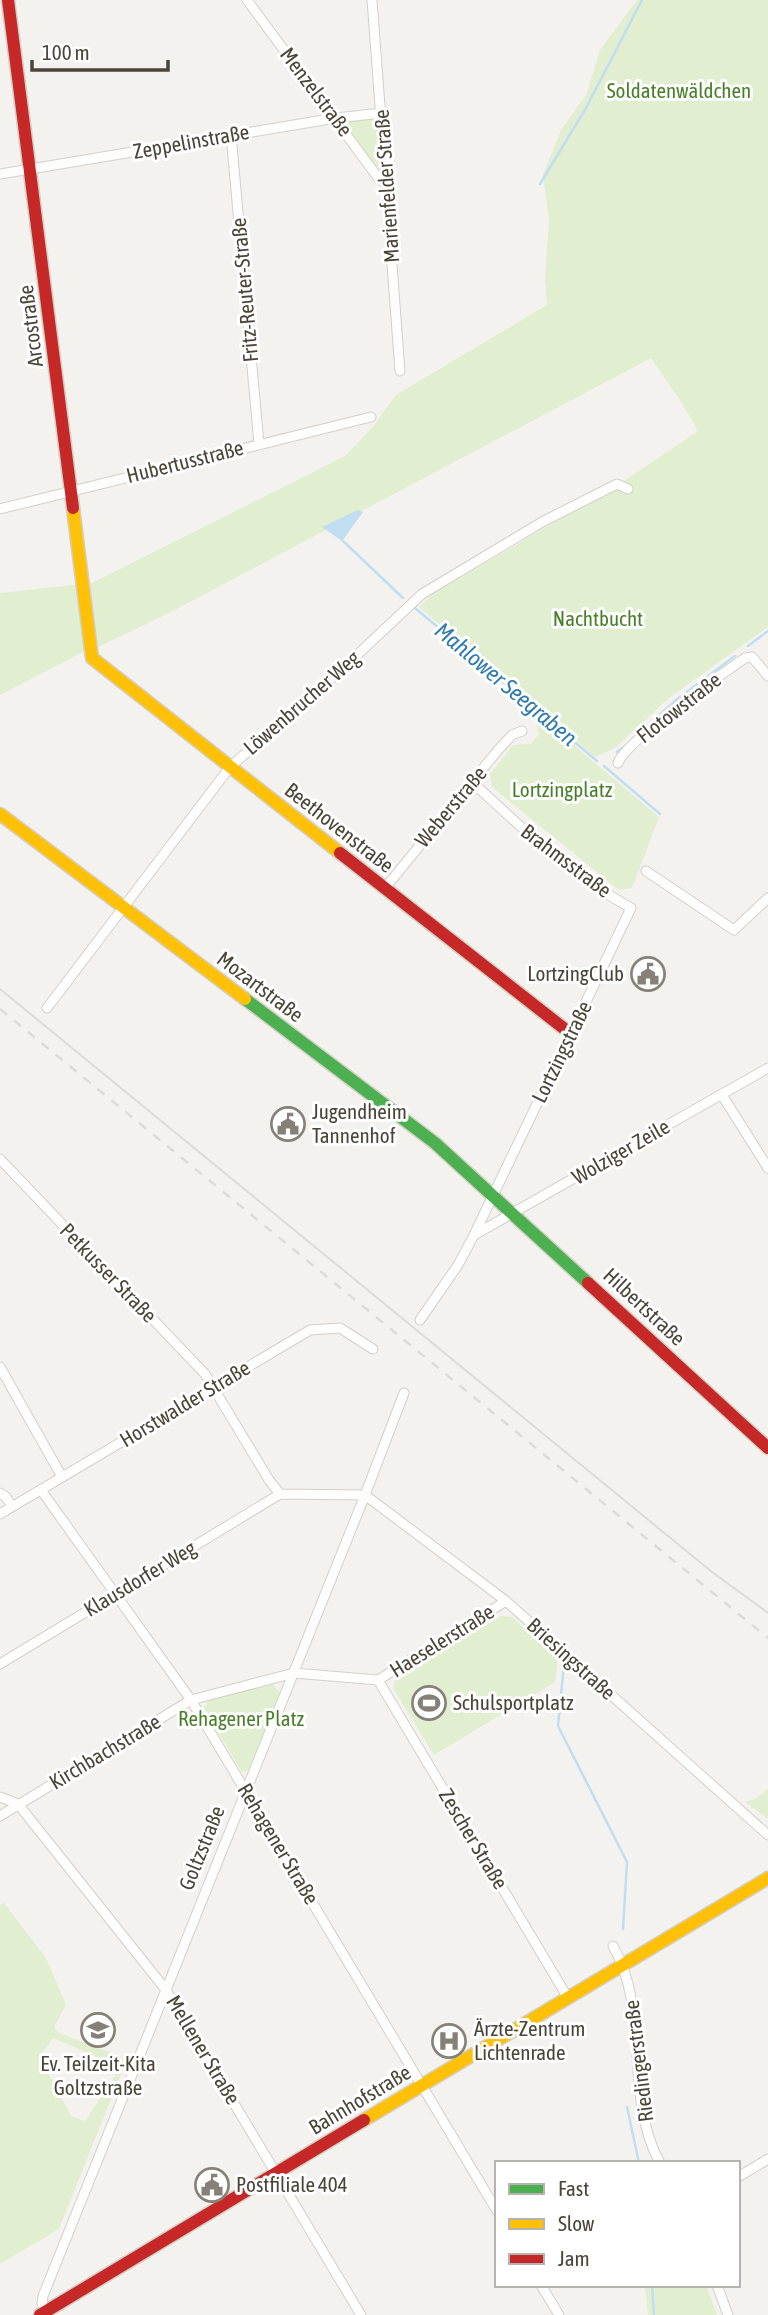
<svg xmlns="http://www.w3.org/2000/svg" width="768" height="2315" font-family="'Asap Condensed',sans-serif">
<rect width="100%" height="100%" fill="#f4f2ee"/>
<path fill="#e1eecf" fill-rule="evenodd" d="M 637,0 L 768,0 L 768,627 L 669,698 L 615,748 L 595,757 L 419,607 L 434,593 L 616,486 L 698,431 L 682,403 L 651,358 L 169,613 L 96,648 L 85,651 L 0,695 L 0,593 L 92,583 L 345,456 L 373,427 L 396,395 L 547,305 L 545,278 L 549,220 L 543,175 L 561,130 L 586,95 L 600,50 Z
M 378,117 L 381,164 L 374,168 L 346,127 L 350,121 Z
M 538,715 L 659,817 L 632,888 L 619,890 L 492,787 L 490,774 L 513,745 L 531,744 L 539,734 L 535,719 Z
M 501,1616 L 512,1617 L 558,1659 L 555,1682 L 434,1755 L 393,1688 L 396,1678 Z
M 272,1684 L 280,1693 L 249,1770 L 242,1772 L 204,1708 L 209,1700 Z
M 768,1789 L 768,1819 L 745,1802 L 755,1799 Z
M 4,1903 L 46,1958 L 66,2005 L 54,2027 L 59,2033 L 127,2059 L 59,2229 L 0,2264 L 0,1905 ZM 53,2038 L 113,2064 L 115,2076 L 85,2121 L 71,2116 L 43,2064 L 42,2053 Z
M 645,2285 L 706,2285 L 717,2315 L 648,2315 Z"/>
<path fill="#c0ddf1" d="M 358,510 L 363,512 L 342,541 L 322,527 Z"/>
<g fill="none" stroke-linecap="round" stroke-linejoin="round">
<path stroke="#c0ddf1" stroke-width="2.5" d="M 540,184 L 586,108 L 642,0
M 342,540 L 403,598
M 415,608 L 597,761
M 748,646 L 768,631
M 653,721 L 676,700 L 735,656
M 617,752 L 627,745
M 604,766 L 660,814
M 564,1664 L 558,1726 L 627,1862 L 623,1929
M 627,2107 L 639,2163
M 652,2285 L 654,2315"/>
<g stroke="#d2d0cb" stroke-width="11">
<path id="street" d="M 247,0 L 379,179 L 385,183
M 372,0 L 400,371
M 231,135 L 259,444
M 0,174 L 336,118 L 382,113
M 0,509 L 371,417
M 618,763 C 626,741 722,674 745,658 L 752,657 L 768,676
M 646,871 L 734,930 L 768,898
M 385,888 L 499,749 L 512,735 L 522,731
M 47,1008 L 230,767 L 342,669 L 422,594 L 542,522 L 617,484 L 628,489
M 722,1095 L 768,1168
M 0,1159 L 205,1374 L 269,1480 L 280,1494 L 365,1495
M 474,1235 L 768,1068
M 420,1320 L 458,1265 L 474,1235 L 631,908 L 597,888 L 520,826 L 472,782
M 0,1367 L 62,1477
M 41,1490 L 191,1700 L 497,2211
M 0,1493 L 6,1497 L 12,1507
M 365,1495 L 506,1601 L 768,1835
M 0,1514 L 310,1330 L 340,1328 L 373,1349
M 0,1664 L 280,1494
M 378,1680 L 568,1998
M 0,1797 L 18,1804 L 166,1990 L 361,2315
M 0,1816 L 191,1700 L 294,1673 L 378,1680 L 506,1601
M 613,1946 C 651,2012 623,2096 660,2163
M 738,2177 L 768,2159
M 541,2285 L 559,2315
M 717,2285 L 728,2315
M 45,2311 L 42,2303 L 43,2296 L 365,1495 L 404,1393"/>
</g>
<g stroke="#d3cfc5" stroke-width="15">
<path id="fast" d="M 245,999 L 435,1143 L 588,1283"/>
</g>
<g stroke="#d3cfc5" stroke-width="15">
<path id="slow" d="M 73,508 L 92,658 L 340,853
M 0,814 L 245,999
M 364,2120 L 768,1878"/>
</g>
<g stroke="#d3cfc5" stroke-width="15">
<path id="jam" d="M 8,0 L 73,508
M 340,853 L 571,1034
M 588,1283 L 768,1448
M 40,2315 L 364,2120"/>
</g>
<use href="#street" stroke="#fdfdfc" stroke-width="9"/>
<use href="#fast" stroke="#4caf50" stroke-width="12"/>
<use href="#slow" stroke="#ffc107" stroke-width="12"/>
<use href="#jam" stroke="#c62828" stroke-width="12"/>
<path stroke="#dbdbda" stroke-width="2" d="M 0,989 L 712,1572 L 768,1613"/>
<path stroke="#dbdbda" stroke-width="2.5" stroke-dasharray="9 9" stroke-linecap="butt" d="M 0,1009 L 768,1638"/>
</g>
<defs>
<g id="civic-ring" transform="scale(1.75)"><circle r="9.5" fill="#fff" stroke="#868178" stroke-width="1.5"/><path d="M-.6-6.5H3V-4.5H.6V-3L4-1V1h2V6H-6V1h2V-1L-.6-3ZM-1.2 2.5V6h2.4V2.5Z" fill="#868178"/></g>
<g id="stadium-ring" transform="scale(1.75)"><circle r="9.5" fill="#fff" stroke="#868178" stroke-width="1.5"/><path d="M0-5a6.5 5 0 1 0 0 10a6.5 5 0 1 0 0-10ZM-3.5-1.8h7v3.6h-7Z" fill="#868178"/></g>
<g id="school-ring" transform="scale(1.75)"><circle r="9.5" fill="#fff" stroke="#868178" stroke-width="1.5"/><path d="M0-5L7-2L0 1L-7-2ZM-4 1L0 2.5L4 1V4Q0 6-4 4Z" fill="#868178"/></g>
<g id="hospital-ring" transform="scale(1.75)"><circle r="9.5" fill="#fff" stroke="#868178" stroke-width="1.5"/><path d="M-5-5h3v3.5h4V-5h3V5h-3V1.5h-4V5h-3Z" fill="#868178"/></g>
</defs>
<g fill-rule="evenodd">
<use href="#civic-ring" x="648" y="974"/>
<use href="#civic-ring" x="288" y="1124"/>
<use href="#stadium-ring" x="429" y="1703"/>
<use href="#school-ring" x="98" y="2030"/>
<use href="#hospital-ring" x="449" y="2041"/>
<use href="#civic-ring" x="212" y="2185"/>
</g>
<g text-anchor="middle" stroke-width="6" stroke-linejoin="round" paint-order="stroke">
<g font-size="21" fill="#4a7f2a" stroke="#fff">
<text x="679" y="98">Soldatenwäldchen</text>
<text x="598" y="626">Nachtbucht</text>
<text x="562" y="797">Lortzingplatz</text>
<text x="241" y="1726">Rehagener Platz</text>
</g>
<g font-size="21" fill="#4b4439" stroke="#fff">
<text transform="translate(316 92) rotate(53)" y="7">Menzelstraße</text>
<text transform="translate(191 142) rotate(-10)" y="7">Zeppelinstraße</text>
<text transform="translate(387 186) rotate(-94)" y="7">Marienfelder Straße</text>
<text transform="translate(245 290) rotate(-95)" y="7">Fritz-Reuter-Straße</text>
<text transform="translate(31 326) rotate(-97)" y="7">Arcostraße</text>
<text transform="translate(185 462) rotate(-14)" y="7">Hubertusstraße</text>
<text transform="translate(302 703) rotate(-41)" y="7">Löwenbrucher Weg</text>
<text transform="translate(679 708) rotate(-38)" y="7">Flotowstraße</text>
<text transform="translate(451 807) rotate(-50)" y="7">Weberstraße</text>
<text transform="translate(339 828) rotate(38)" y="7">Beethovenstraße</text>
<text transform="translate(566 861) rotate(37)" y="7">Brahmsstraße</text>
<text transform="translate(260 987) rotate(37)" y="7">Mozartstraße</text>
<text transform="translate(562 1052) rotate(-64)" y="7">Lortzingstraße</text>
<text transform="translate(621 1152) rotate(-30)" y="7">Wolziger Zeile</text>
<text transform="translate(108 1273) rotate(46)" y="7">Petkusser Straße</text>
<text transform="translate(644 1307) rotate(43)" y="7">Hilbertstraße</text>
<text transform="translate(185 1404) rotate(-31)" y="7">Horstwalder Straße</text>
<text transform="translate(140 1579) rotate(-31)" y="7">Klausdorfer Weg</text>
<text transform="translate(442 1641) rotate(-32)" y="7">Haeselerstraße</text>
<text transform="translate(571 1659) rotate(42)" y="7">Briesingstraße</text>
<text transform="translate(105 1752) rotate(-31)" y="7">Kirchbachstraße</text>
<text transform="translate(473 1839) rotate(59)" y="7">Zescher Straße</text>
<text transform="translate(278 1844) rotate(59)" y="7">Rehagener Straße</text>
<text transform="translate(202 1848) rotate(-68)" y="7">Goltzstraße</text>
<text transform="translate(203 2050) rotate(59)" y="7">Mellener Straße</text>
<text transform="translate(639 2061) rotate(-97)" y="7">Riedingerstraße</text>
<text transform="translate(360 2100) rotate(-31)" y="7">Bahnhofstraße</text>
</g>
<g font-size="21" fill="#4b4439" stroke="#fff" text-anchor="start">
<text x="624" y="981" text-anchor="end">LortzingClub</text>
<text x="312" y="1119">Jugendheim<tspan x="312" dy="24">Tannenhof</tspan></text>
<text x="453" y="1710">Schulsportplatz</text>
<text x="474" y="2036">Ärzte-Zentrum<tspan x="474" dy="24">Lichtenrade</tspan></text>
<text x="98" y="2071" text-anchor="middle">Ev. Teilzeit-Kita<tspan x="98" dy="24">Goltzstraße</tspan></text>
<text x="236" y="2192">Postfiliale 404</text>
</g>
<g font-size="23" font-style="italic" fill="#2e7ab2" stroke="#fff">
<text transform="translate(506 684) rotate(40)" y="8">Mahlower Seegraben</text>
</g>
</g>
<rect x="495" y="2161" width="245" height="126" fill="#ffffff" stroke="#b7b4b0" stroke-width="2"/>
<rect x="509" y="2184" width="35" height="10" fill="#4caf50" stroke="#b7b4b0" stroke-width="2"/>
<text x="558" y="2196" font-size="21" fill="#4b4439">Fast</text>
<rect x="509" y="2219" width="35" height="10" fill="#ffc107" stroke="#b7b4b0" stroke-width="2"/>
<text x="558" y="2231" font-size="21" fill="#4b4439">Slow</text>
<rect x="509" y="2254" width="35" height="10" fill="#c62828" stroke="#b7b4b0" stroke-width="2"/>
<text x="558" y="2266" font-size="21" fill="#4b4439">Jam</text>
<path d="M32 60v10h136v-10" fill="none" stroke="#4b4439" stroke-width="3.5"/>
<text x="42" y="60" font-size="21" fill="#4b4439" stroke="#ffffff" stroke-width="5" paint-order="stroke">100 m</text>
</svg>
